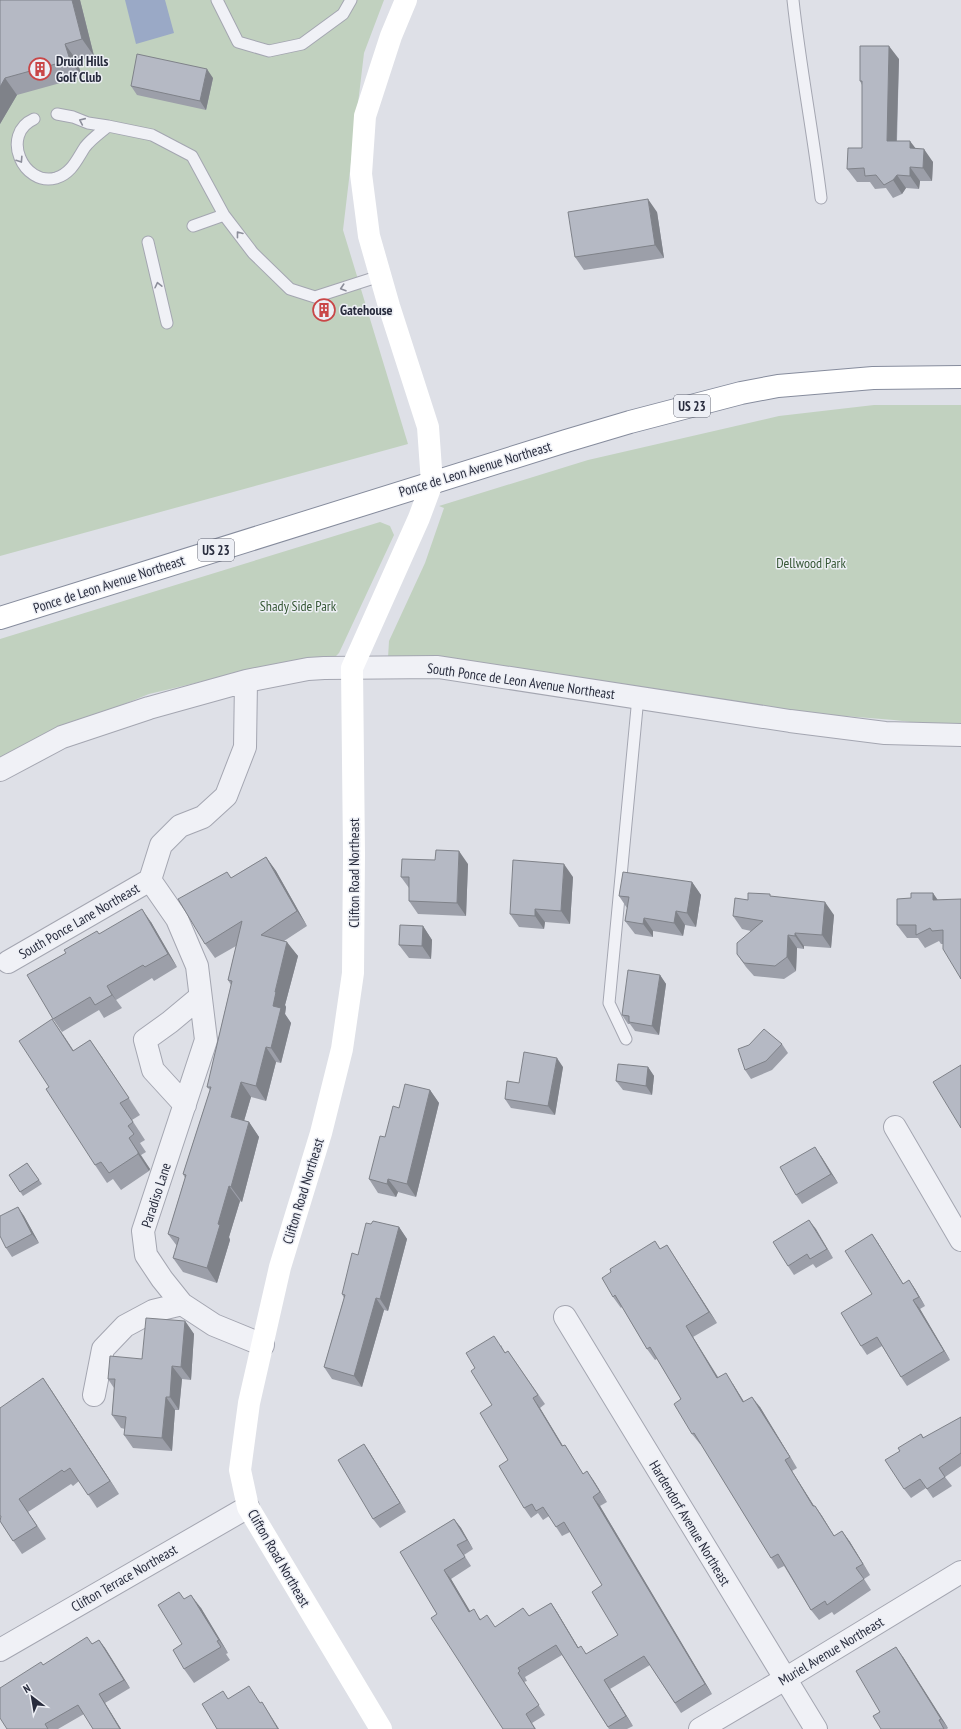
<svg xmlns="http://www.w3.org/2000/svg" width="961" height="1729" font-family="'PT Sans Narrow',sans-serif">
<rect width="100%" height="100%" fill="#dee0e7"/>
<path fill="#c1d1bf" d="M 0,0 L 384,0 L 364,53 L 343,230 L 408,444 L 0,556 Z
M 874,405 L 961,405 L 961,728 L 894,720 L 782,711 L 388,658 L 389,641 L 425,563 L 444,508 L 439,506 L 588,460 L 779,416 Z
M 380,522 L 390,526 L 394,535 L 339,653 L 332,660 L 276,664 L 149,694 L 53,733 L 0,759 L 0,639 Z"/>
<path fill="#9aa9c6" d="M 125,0 L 165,0 L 174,33 L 136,44 Z"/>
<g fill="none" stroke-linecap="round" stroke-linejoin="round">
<g stroke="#a4a6b1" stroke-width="13">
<path id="lane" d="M 217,0 L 238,42 L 269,51 L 302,44 L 343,14 L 351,0
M 793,0 C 800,66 813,132 821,198
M 34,119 C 0,134 23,187 56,178 C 72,173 77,159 85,147 C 91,139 100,133 108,126 L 88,123 L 73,117 L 57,114
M 108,126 L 152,135 L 192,156 L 224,215 L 253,253 L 290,289 L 315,297 L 380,276
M 193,226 L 224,215
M 148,242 L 167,323
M 626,1039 L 609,1003 L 638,697"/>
</g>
<g stroke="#a4a6b1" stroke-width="24">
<path id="street" d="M 246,681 L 245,747 L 226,796 L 203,817 L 180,826 L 161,845 L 150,880 L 177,919 L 197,966 L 206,1040 L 143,1231 L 146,1255 L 162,1279 L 182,1304 L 214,1325 L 263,1345
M 0,770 L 62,737 L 149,708 L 246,681 L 308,669 L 324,668 L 438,667 L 790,721 L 885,733 L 961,735
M 8,962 L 150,880
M 185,1105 L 153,1070 L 145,1040 L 170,1022 L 200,997
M 895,1127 L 961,1240
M 565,1317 L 816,1729
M 94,1395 L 103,1349 L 125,1326 L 153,1311 L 182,1304
M 0,1650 L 248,1507
M 700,1729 L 785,1679 L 961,1572"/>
</g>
<g stroke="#868c9d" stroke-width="24">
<path id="highway" d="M 0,618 L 566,441 L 630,422 L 741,393 L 778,386 L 873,378 L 961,377"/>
</g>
<use href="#lane" stroke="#f0f1f6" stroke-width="11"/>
<use href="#street" stroke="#f0f1f6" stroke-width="22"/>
<path stroke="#fff" stroke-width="22" d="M 381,1729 L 248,1507 L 240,1470 L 249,1403 L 280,1267 L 321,1133 L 342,1049 L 353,973 L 354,854 L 352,668 L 419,518 L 432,483 L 428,427 L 389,306 L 369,236 L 361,174 L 365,116 L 391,36 L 406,0"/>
<use href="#highway" stroke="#fff" stroke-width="22"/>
</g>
<path fill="#9c9fa9" d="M 0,0 L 80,0 L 94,56 L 77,61 L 82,77 L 17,95 L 0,124 Z
M 899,59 L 897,141 L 916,149 L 933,162 L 932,181 L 920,181 L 919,189 L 906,188 L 902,194 L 893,198 L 886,188 L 875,189 L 870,182 L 857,182 L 847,169 L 862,148 L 862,85 L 860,81 Z
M 213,78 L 206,110 L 137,95 L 131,86 Z
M 657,212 L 664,258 L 584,270 L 575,257 Z
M 266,857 L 276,871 L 307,926 L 284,941 L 298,956 L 285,1005 L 286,1007 L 285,1014 L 291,1023 L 281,1063 L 276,1062 L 266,1101 L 251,1097 L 244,1121 L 249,1122 L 259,1137 L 242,1202 L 240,1201 L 229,1237 L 230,1240 L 217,1283 L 183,1272 L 173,1258 L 177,1246 L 168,1234 L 185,1178 L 183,1174 L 210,1090 L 207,1087 L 231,985 L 228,980 L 236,946 L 215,958 L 205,944 L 231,878 Z
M 468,864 L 466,916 L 418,914 L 409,901 L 409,888 L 401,877 Z
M 573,877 L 570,924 L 545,922 L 544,929 L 519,927 L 510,914 Z
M 692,882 L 701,895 L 696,927 L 685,925 L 683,936 L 653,931 L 653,937 L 635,934 L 625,921 L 627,908 L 619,896 Z
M 771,896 L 834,915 L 831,948 L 804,946 L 804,949 L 797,948 L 796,971 L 784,979 L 754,976 L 746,967 L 737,954 L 751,931 L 742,929 L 733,916 L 748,900 Z
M 961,899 L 943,944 L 941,944 L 939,941 L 925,948 L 918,938 L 907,938 L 897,925 L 938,900 Z
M 151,922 L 177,967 L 154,981 L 152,978 L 116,1000 L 122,1008 L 104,1018 L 99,1010 L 62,1032 L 53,1019 L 99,934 Z
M 423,926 L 432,940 L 431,959 L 409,958 L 399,945 Z
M 660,975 L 666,984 L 659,1035 L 635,1031 L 630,1024 L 628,1024 L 622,1015 Z
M 52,1019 L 73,1051 L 90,1040 L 140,1115 L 132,1120 L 145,1140 L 140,1143 L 146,1152 L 141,1155 L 150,1169 L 149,1171 L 121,1190 L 113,1179 L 107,1183 L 95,1165 Z
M 782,1044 L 788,1053 L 772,1070 L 751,1079 L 745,1070 Z
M 563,1067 L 555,1115 L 511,1108 L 505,1099 L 519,1083 Z
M 648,1067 L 654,1076 L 652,1095 L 623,1090 L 616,1081 Z
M 430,1090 L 439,1103 L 416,1197 L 398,1192 L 396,1197 L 378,1193 L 369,1179 L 385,1137 L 399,1108 Z
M 821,1156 L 838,1183 L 802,1204 L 796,1195 Z
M 27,1163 L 42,1184 L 23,1196 L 9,1175 Z
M 18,1207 L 24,1216 L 39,1243 L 12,1257 L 6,1248 Z
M 809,1220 L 833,1258 L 816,1268 L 813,1264 L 794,1275 L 788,1266 Z
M 371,1224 L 399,1227 L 407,1239 L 388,1311 L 384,1310 L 362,1387 L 332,1379 L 324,1367 L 344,1298 L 342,1294 L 358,1255 Z
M 872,1234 L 878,1243 L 903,1284 L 909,1280 L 915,1289 L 925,1306 L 920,1309 L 950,1360 L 907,1386 L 901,1377 L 882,1346 L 867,1355 L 861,1346 L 872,1294 Z
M 667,1245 L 674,1256 L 717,1323 L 693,1337 L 718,1377 L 733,1384 L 744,1402 L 760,1407 L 797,1468 L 792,1471 L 814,1506 L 815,1506 L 822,1516 L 834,1536 L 842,1531 L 850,1542 L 870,1575 L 864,1579 L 871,1590 L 834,1615 L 832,1612 L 819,1620 L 811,1610 L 784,1566 L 778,1569 L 771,1558 L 701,1444 L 700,1444 L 692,1434 L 681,1399 L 657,1359 L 655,1360 L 647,1349 L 622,1307 L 621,1308 L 613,1297 L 660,1249 Z
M 185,1321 L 194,1334 L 191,1380 L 182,1379 L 179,1410 L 175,1410 L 172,1451 L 133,1448 L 124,1435 L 125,1429 L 121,1428 L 112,1415 L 114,1388 L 108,1379 L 142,1359 Z
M 501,1345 L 505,1353 L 508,1351 L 545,1404 L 540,1408 L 563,1446 L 565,1445 L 571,1454 L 583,1474 L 587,1471 L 607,1502 L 600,1506 L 712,1694 L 681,1713 L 650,1665 L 610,1689 L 633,1726 L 627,1729 L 609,1729 L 562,1655 L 525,1677 L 527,1681 L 524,1682 L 545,1715 L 532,1723 L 536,1729 L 503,1729 L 437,1614 L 400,1552 L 454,1519 L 461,1528 L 473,1549 L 464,1555 L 471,1566 L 451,1579 L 470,1612 L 481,1619 L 495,1627 L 523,1608 L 529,1616 L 551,1603 L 557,1612 L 578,1647 L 587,1654 L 618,1635 L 602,1585 L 570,1532 L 562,1536 L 549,1516 L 543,1520 L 538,1513 L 531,1518 L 524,1508 L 508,1460 L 492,1405 L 475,1368 Z
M 43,1378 L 119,1494 L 97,1508 L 79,1481 L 73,1486 L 71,1484 L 28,1512 L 46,1539 L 22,1554 L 0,1521 Z
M 961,1417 L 961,1466 L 945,1477 L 952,1486 L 933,1498 L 926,1488 L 911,1498 L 904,1489 L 900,1451 L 921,1434 L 924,1438 Z
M 364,1444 L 370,1453 L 406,1512 L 380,1528 L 373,1519 Z
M 184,1599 L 201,1608 L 228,1653 L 226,1654 L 230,1660 L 194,1683 L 184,1669 L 182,1644 Z
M 99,1640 L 105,1648 L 130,1688 L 105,1703 L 121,1729 L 93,1729 L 84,1714 L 58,1729 L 7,1729 L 43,1665 L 92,1644 Z
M 903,1657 L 948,1728 L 947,1729 L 881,1729 L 880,1712 Z"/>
<path fill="#7f8289" d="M 72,0 L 80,0 L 94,56 L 82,39 Z
M 65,44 L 77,61 L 82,77 L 70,60 Z
M 889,46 L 899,59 L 896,154 L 887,141 Z
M 207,69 L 213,78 L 206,110 L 200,101 Z
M 5,78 L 17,95 L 0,124 L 0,87 Z
M 910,141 L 920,154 L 910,148 Z
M 924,149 L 933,162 L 932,181 L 923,168 Z
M 910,167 L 920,181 L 919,189 L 910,176 Z
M 897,175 L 906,188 L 902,194 L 893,180 Z
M 648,199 L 657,212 L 664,258 L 655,245 Z
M 459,851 L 468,864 L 466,916 L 457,903 Z
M 266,857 L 276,871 L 307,926 L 297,911 Z
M 564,864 L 573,877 L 570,924 L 561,911 Z
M 692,882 L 701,895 L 696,927 L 687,913 Z
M 933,893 L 942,906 L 933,900 Z
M 825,902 L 834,915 L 831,948 L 822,935 Z
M 142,909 L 151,922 L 177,967 L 168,954 Z
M 535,909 L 545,922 L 544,929 L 535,916 Z
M 676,911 L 685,925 L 683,936 L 674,923 Z
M 644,918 L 653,931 L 653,937 L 643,924 Z
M 423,926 L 432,940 L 431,959 L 422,946 Z
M 795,933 L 804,946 L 804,949 L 795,936 Z
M 788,935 L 797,948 L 796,971 L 787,957 Z
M 287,942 L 298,956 L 285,1005 L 286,1007 L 285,1014 L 291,1023 L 281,1063 L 271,1048 L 273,1006 L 275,992 Z
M 660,975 L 666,984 L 659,1035 L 652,1026 Z
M 107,986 L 116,1000 L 122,1008 L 112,995 Z
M 52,1019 L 64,1036 L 85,1068 L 73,1051 Z
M 90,1040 L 102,1057 L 140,1115 L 129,1098 Z
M 266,1047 L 276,1062 L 266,1101 L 256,1086 Z
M 557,1058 L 563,1067 L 555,1115 L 548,1106 Z
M 648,1067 L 654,1076 L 652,1095 L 646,1086 Z
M 241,1082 L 251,1097 L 241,1131 L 231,1117 Z
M 430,1090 L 439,1103 L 416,1197 L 407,1184 Z
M 249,1122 L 259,1137 L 242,1202 L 231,1187 Z
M 129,1138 L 150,1169 L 149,1171 L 138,1154 Z
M 815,1147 L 821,1156 L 838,1183 L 831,1174 Z
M 388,1179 L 398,1192 L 396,1197 L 387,1184 Z
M 229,1186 L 240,1201 L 229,1237 L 230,1240 L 217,1283 L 207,1268 L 218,1224 Z
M 18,1207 L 24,1216 L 39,1243 L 32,1234 Z
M 809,1220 L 816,1229 L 833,1258 L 827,1249 Z
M 399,1227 L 407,1239 L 388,1311 L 380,1299 Z
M 872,1234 L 878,1243 L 909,1293 L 903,1284 Z
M 667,1245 L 674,1256 L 717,1323 L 709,1312 Z
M 909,1280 L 915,1289 L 925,1306 L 919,1297 Z
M 376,1298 L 384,1310 L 362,1387 L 354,1376 Z
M 913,1300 L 920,1309 L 950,1360 L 944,1351 Z
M 185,1321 L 194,1334 L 191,1380 L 181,1367 Z
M 686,1326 L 693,1337 L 725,1389 L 717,1378 Z
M 172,1366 L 182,1379 L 179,1410 L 170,1397 Z
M 726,1373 L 733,1384 L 751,1413 L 743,1402 Z
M 43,1378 L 52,1391 L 119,1494 L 110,1481 Z
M 166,1397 L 175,1410 L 172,1451 L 162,1438 Z
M 752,1397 L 760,1407 L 797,1468 L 790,1457 Z
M 533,1398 L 540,1408 L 569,1456 L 562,1446 Z
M 364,1444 L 370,1453 L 406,1512 L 400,1503 Z
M 785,1460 L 792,1471 L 821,1517 L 813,1506 Z
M 587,1471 L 594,1481 L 607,1502 L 600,1492 Z
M 593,1497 L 600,1506 L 712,1694 L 705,1684 Z
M 19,1499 L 28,1512 L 46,1539 L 37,1526 Z
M 815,1506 L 822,1516 L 841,1547 L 834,1536 Z
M 454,1519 L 461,1528 L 473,1549 L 467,1540 Z
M 842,1531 L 850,1542 L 870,1575 Z
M 444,1570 L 451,1579 L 476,1621 L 469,1612 Z
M 191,1595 L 201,1608 L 228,1653 L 219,1640 Z
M 551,1603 L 557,1612 L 584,1657 L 578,1648 Z
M 99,1640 L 105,1648 L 130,1688 L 124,1680 Z
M 896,1647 L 903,1657 L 948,1728 L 941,1719 Z
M 604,1680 L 610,1689 L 633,1726 L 626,1716 Z
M 99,1694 L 105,1703 L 121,1729 L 120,1729 Z
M 262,1702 L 269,1713 L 279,1729 L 278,1729 Z"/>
<path fill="#b5b9c4" stroke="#7f8289" d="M 0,0 L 72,0 L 82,39 L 65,44 L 70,60 L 5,78 L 0,87 Z
M 860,46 L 889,46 L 887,141 L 910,141 L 910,148 L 924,149 L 923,168 L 910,167 L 910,176 L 897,175 L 893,180 L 884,185 L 876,175 L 865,176 L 864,168 L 847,169 L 848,148 L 862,148 L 862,81 L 860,81 Z
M 137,54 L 207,69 L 200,101 L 131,86 Z
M 648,199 L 655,245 L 575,257 L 568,212 Z
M 436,850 L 459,851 L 457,903 L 409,901 L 409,877 L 401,877 L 402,859 L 435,860 Z
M 266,857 L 297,911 L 261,935 L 287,942 L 275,992 L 276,992 L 273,1006 L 281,1008 L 271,1048 L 266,1047 L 256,1086 L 241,1082 L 231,1117 L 249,1122 L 231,1187 L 229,1186 L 218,1224 L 220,1225 L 207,1268 L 173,1258 L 179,1238 L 168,1234 L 186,1175 L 183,1174 L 211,1087 L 207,1087 L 232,981 L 228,980 L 242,921 L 205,944 L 178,899 L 227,872 L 231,878 Z
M 513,860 L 564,864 L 561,911 L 535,909 L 535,916 L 510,914 Z
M 623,872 L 692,882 L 687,913 L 676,911 L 674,923 L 644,918 L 643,924 L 625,921 L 629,897 L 619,896 Z
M 748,893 L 770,894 L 770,896 L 825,902 L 822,935 L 795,933 L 795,936 L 788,935 L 787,957 L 775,966 L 744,963 L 737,954 L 737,943 L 763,921 L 733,916 L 735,898 L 748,900 Z
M 911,893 L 933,893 L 933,900 L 961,899 L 961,979 L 943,949 L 943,930 L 932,931 L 930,928 L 916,935 L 916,925 L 897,925 L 897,899 L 911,898 Z
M 142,909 L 168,954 L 145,967 L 143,965 L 107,986 L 112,995 L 95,1005 L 90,997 L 53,1019 L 27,975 L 66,953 L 64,950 L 97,931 L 99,934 Z
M 400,925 L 423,926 L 422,946 L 399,945 Z
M 628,970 L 660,975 L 652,1026 L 629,1022 L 629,1016 L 622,1015 Z
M 52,1019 L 73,1051 L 90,1040 L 129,1098 L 120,1103 L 133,1122 L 128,1126 L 134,1134 L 129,1138 L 138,1152 L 138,1154 L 109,1173 L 101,1162 L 95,1165 L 46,1089 L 49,1087 L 19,1041 Z
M 764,1029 L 782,1044 L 766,1061 L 745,1070 L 738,1049 L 749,1045 Z
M 524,1052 L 557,1058 L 548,1106 L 505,1099 L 507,1081 L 519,1083 Z
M 618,1064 L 648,1067 L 646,1086 L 616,1081 Z
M 961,1065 L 961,1128 L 933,1082 Z
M 405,1084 L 430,1090 L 407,1184 L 388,1179 L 387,1184 L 369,1179 L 380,1136 L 385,1137 L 393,1106 L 399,1108 Z
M 815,1147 L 831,1174 L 796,1195 L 780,1167 Z
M 27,1163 L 39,1180 L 20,1192 L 9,1175 Z
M 18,1207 L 32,1234 L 6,1248 L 0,1236 L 0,1216 Z
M 809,1220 L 827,1249 L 810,1259 L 807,1254 L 788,1266 L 773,1242 Z
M 373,1221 L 399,1227 L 380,1299 L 376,1298 L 354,1376 L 324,1367 L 345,1295 L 342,1294 L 352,1253 L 358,1255 L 366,1223 L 371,1224 Z
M 872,1234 L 903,1284 L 909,1280 L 919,1297 L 913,1300 L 944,1351 L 901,1377 L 877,1337 L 861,1346 L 841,1313 L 872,1294 L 845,1251 Z
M 655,1241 L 660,1249 L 667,1245 L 709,1312 L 686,1326 L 717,1378 L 726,1373 L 743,1402 L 752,1397 L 790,1457 L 785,1460 L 813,1506 L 815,1506 L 834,1536 L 842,1531 L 863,1564 L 856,1568 L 864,1579 L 827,1605 L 825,1601 L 811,1610 L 778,1554 L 771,1558 L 694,1433 L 692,1434 L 674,1404 L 681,1399 L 650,1347 L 647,1349 L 615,1295 L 613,1297 L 602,1278 L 611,1272 L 610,1269 Z
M 146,1318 L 185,1321 L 181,1367 L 172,1366 L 170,1397 L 166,1397 L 162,1438 L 124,1435 L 126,1417 L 112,1415 L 115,1379 L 108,1379 L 110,1356 L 142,1359 Z
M 494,1336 L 505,1353 L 508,1351 L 538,1395 L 533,1398 L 562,1446 L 565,1445 L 583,1474 L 587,1471 L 600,1492 L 593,1497 L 705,1684 L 675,1703 L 644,1656 L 604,1680 L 626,1716 L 608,1727 L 556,1645 L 518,1668 L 520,1671 L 518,1673 L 539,1705 L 526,1714 L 535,1729 L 503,1729 L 431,1618 L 437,1614 L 400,1552 L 454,1519 L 467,1540 L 457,1545 L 465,1557 L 444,1570 L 469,1612 L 474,1609 L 480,1620 L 487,1615 L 495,1627 L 523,1608 L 529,1616 L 551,1603 L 578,1648 L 581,1646 L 586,1654 L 618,1635 L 592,1592 L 602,1585 L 564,1522 L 556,1527 L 543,1507 L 536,1511 L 532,1504 L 524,1508 L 499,1466 L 508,1460 L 480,1413 L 492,1405 L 471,1371 L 475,1368 L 466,1353 Z
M 43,1378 L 110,1481 L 88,1495 L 70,1468 L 64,1472 L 62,1470 L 19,1499 L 37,1526 L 13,1541 L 0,1521 L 1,1516 L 0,1516 L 0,1408 Z
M 961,1417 L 961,1453 L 939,1468 L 945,1477 L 927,1489 L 920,1479 L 904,1489 L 885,1460 L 900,1451 L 898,1448 L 921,1434 L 923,1438 Z
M 364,1444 L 400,1503 L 373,1519 L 338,1460 Z
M 179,1592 L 184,1599 L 191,1595 L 219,1640 L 217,1641 L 221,1647 L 184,1669 L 173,1650 L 182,1644 L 158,1605 Z
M 87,1637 L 92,1644 L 99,1640 L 124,1680 L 99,1694 L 120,1729 L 93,1729 L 78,1705 L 45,1724 L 48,1729 L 7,1729 L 0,1718 L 0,1688 L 41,1662 L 43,1665 Z
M 896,1647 L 941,1719 L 939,1720 L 944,1729 L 881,1729 L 873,1716 L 880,1712 L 856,1671 Z
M 249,1686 L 260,1703 L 262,1702 L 278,1729 L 217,1729 L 202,1704 L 223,1691 L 228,1699 Z"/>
<defs><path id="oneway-chevron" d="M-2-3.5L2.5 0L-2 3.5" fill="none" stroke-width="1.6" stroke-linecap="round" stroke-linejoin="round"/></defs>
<g stroke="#8c8e9a">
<use href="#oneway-chevron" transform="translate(82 121) rotate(-156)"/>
<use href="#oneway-chevron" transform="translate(20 160) rotate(57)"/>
<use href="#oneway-chevron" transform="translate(239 234) rotate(-128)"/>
<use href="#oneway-chevron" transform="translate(158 285) rotate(-103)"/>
<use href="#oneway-chevron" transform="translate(343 288) rotate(162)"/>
</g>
<defs>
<g id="building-ring" transform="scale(1.15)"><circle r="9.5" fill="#edeff5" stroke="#c94647" stroke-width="1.5"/><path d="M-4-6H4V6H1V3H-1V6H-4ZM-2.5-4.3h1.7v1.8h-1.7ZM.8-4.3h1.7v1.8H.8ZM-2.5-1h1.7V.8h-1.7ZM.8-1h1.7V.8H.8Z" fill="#c94647"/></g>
</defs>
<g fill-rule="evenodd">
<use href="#building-ring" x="40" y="69"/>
<use href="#building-ring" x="324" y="310"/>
</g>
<g text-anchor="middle" stroke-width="3" stroke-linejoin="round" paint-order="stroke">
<g fill="#edeff5" stroke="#636674" stroke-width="1">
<rect x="674" y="395" width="36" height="22" rx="3"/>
<rect x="198" y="539" width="36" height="22" rx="3"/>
</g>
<g font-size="13" font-weight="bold" fill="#282c3d">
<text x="692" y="411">US 23</text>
<text x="216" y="555">US 23</text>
</g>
<g font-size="14" font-weight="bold" fill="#282c3d" stroke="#edeff5" text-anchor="start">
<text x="56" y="66">Druid Hills<tspan x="56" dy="16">Golf Club</tspan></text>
<text x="340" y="315">Gatehouse</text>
</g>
<g font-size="14" fill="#282c3d" stroke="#edeff5">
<text transform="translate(475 469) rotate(-17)" y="5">Ponce de Leon Avenue Northeast</text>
<text transform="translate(109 584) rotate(-18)" y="5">Ponce de Leon Avenue Northeast</text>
<text transform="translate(521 681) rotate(8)" y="5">South Ponce de Leon Avenue Northeast</text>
<text transform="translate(354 873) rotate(-90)" y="5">Clifton Road Northeast</text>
<text transform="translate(79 921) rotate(-30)" y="5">South Ponce Lane Northeast</text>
<text transform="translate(303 1191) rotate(-73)" y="5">Clifton Road Northeast</text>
<text transform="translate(156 1195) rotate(-72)" y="5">Paradiso Lane</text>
<text transform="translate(690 1523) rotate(59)" y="5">Hardendorf Avenue Northeast</text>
<text transform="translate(279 1558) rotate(60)" y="5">Clifton Road Northeast</text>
<text transform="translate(124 1578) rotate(-30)" y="5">Clifton Terrace Northeast</text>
<text transform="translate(831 1651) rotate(-31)" y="5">Muriel Avenue Northeast</text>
</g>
<g font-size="14" fill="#375836" stroke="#edeff5">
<text x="811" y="568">Dellwood Park</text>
<text x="298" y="611">Shady Side Park</text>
</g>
</g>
<g transform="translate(32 1697) rotate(329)" stroke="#edeff5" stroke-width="3" paint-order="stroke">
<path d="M0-3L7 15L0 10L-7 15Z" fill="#282c3d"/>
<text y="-6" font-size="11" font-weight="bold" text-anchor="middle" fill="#282c3d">N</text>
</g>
</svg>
